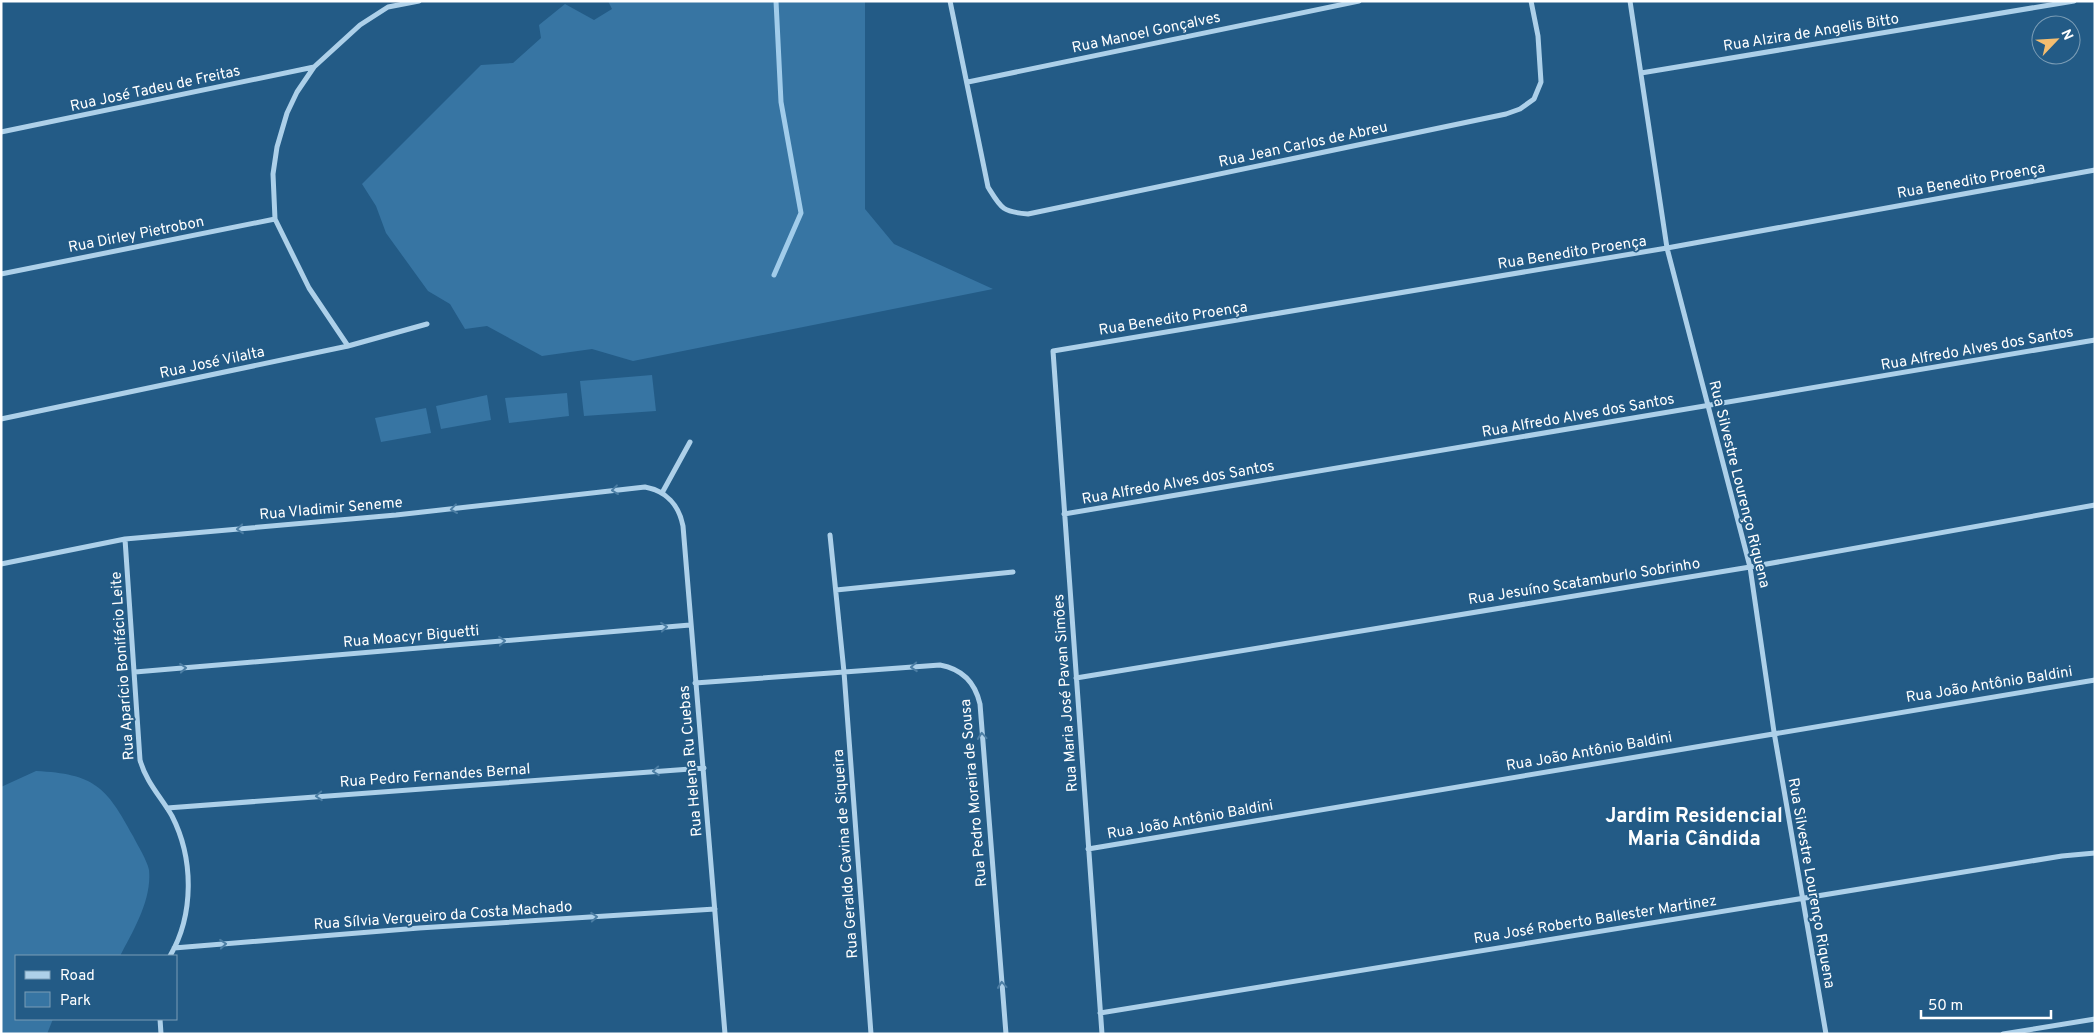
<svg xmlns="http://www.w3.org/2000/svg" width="2096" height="1035" font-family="Overpass,sans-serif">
<rect width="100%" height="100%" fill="#235b86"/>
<path fill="#3775a3" d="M 608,1 L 865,1 L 865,209 L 894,244 L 993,289 L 633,361 L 592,349 L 542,356 L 487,326 L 465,329 L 450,304 L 428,291 L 386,233 L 376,206 L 362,184 L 481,65 L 513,63 L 541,38 L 539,25 L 565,4 L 594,20 L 612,9 Z
M 652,375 L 656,411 L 584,416 L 580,381 Z
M 567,393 L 569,416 L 509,423 L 505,398 Z
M 487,395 L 491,420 L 441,429 L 436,406 Z
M 426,408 L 431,433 L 381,442 L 375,418 Z
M 36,771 C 94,774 106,786 133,836 C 138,846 147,860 149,870 C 152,900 133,931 120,956 L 16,956 L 16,1019 L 53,1019 L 47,1034 L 1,1034 L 1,787 Z"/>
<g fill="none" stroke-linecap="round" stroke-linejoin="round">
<path stroke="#a1ccea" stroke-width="5" d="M 774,275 L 801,213 L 781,102 L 776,1"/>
<path stroke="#add0e9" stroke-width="5" d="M 950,1 L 988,187 C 1001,208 1002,212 1028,214 L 1506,114 L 1520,109 L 1534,99 L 1541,82 L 1538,36 L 1531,1
M 1630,1 L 1667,248 L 1750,567 L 1774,732 L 1826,1034
M 1641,73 L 2074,1
M 968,82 L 1359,1
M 1,132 L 314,67
M 1,274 L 275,219
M 348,346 L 309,288 L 275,219 L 273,174 L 277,147 L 287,113 L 297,92 L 314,67 L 360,25 L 388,7 L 419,1
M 1,419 L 348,346 L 427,324
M 662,493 L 690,442
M 1064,514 L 2095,340
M 830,535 L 844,672 L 871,1034
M 125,539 L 140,760 C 146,782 161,797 172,816 C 194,859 194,915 170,956
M 1,564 L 125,539 L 396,515 L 645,487 C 666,491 679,505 683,526 L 725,1034
M 836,590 L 1013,572
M 135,672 L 690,625
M 1076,678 L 1750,567 L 2095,505
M 695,683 L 940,665 C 962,669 975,682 980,704 L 1006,1034
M 167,808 L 704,768
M 1088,849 L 2095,680
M 174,948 L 419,928 L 715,909
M 1100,1013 L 2062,856 L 2095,853
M 160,1019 L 161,1034
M 1102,1034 L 1053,351 L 1667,248 L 2095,170
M 2003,1034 L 2095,1019"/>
</g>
<defs><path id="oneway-chevron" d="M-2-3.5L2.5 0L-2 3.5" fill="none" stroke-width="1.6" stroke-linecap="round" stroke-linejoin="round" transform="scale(1.25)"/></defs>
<g stroke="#4c7ea4">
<use href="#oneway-chevron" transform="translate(615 490) rotate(173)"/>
<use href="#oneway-chevron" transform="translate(454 509) rotate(173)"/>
<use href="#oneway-chevron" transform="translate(240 529) rotate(175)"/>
<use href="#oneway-chevron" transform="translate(664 627) rotate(-5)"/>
<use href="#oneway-chevron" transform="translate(502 641) rotate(-5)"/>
<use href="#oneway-chevron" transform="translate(914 667) rotate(176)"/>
<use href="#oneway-chevron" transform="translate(183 668) rotate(-5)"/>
<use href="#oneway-chevron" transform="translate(982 736) rotate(-95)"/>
<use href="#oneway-chevron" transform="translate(656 771) rotate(176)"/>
<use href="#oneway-chevron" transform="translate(319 796) rotate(176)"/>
<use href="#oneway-chevron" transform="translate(594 917) rotate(-4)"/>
<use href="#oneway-chevron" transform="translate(223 944) rotate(-5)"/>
<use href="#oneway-chevron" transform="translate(1002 985) rotate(-95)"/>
</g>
<g text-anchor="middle" stroke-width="4" stroke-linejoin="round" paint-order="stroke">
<g font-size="15" fill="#fff" stroke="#235b86">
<text transform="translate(1146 32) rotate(-12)" y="5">Rua Manoel Gonçalves</text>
<text transform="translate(1811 32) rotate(-9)" y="5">Rua Alzira de Angelis Bitto</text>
<text transform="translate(155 88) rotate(-12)" y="5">Rua José Tadeu de Freitas</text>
<text transform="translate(1303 144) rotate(-12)" y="5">Rua Jean Carlos de Abreu</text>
<text transform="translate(1971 180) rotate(-10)" y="5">Rua Benedito Proença</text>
<text transform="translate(136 234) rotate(-11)" y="5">Rua Dirley Pietrobon</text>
<text transform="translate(1572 252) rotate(-9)" y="5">Rua Benedito Proença</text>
<text transform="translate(1173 318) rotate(-9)" y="5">Rua Benedito Proença</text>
<text transform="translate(1977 348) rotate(-10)" y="5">Rua Alfredo Alves dos Santos</text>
<text transform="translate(212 362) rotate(-12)" y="5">Rua José Vilalta</text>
<text transform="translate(1578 415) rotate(-10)" y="5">Rua Alfredo Alves dos Santos</text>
<text transform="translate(1178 482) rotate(-10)" y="5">Rua Alfredo Alves dos Santos</text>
<text transform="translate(1740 484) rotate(76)" y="5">Rua Silvestre Lourenço Riquena</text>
<text transform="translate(331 508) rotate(-5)" y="5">Rua Vladimir Seneme</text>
<text transform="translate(1584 581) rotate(-9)" y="5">Rua Jesuíno Scatamburlo Sobrinho</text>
<text transform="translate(411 636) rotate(-5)" y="5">Rua Moacyr Biguetti</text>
<text transform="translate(122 666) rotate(-94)" y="5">Rua Aparício Bonifácio Leite</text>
<text transform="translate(1989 684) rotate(-9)" y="5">Rua João Antônio Baldini</text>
<text transform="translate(1065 693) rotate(-94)" y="5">Rua Maria José Pavan Simões</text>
<text transform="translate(1589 751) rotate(-10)" y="5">Rua João Antônio Baldini</text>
<text transform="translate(690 761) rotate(-95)" y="5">Rua Helena Ru Cuebas</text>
<text transform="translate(435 775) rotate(-4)" y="5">Rua Pedro Fernandes Bernal</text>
<text transform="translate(973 793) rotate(-95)" y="5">Rua Pedro Moreira de Sousa</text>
<text transform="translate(1190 819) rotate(-10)" y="5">Rua João Antônio Baldini</text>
<text transform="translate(845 854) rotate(-94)" y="5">Rua Geraldo Cavina de Siqueira</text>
<text transform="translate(1812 883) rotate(80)" y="5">Rua Silvestre Lourenço Riquena</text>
<text transform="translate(443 915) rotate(-4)" y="5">Rua Sílvia Vergueiro da Costa Machado</text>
<text transform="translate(1595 919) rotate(-9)" y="5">Rua José Roberto Ballester Martinez</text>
</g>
<g font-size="20" font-weight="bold" fill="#fff" stroke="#235b86">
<text x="1694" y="822">Jardim Residencial<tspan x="1694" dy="23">Maria Cândida</tspan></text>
</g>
</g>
<rect width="2096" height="1035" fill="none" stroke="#ffffff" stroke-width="5"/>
<rect x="15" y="955" width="162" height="65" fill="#235b86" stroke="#7b9db6"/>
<rect x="25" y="971" width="25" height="8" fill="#add0e9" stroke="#7b9db6"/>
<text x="60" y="980" font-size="15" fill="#ffffff">Road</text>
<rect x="25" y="992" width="25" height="15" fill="#3775a3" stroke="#7b9db6"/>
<text x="60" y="1005" font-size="15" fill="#ffffff">Park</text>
<g transform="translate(2056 40) rotate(65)"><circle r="24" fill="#235b86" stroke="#7b9db6"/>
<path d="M0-4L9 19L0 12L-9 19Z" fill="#f4bd6f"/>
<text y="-8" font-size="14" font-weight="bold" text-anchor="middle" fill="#ffffff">N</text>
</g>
<path d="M1921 1010v8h130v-8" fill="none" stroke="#ffffff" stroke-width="2.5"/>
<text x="1928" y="1010" font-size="15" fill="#ffffff" stroke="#235b86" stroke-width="4" paint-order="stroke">50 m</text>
</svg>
